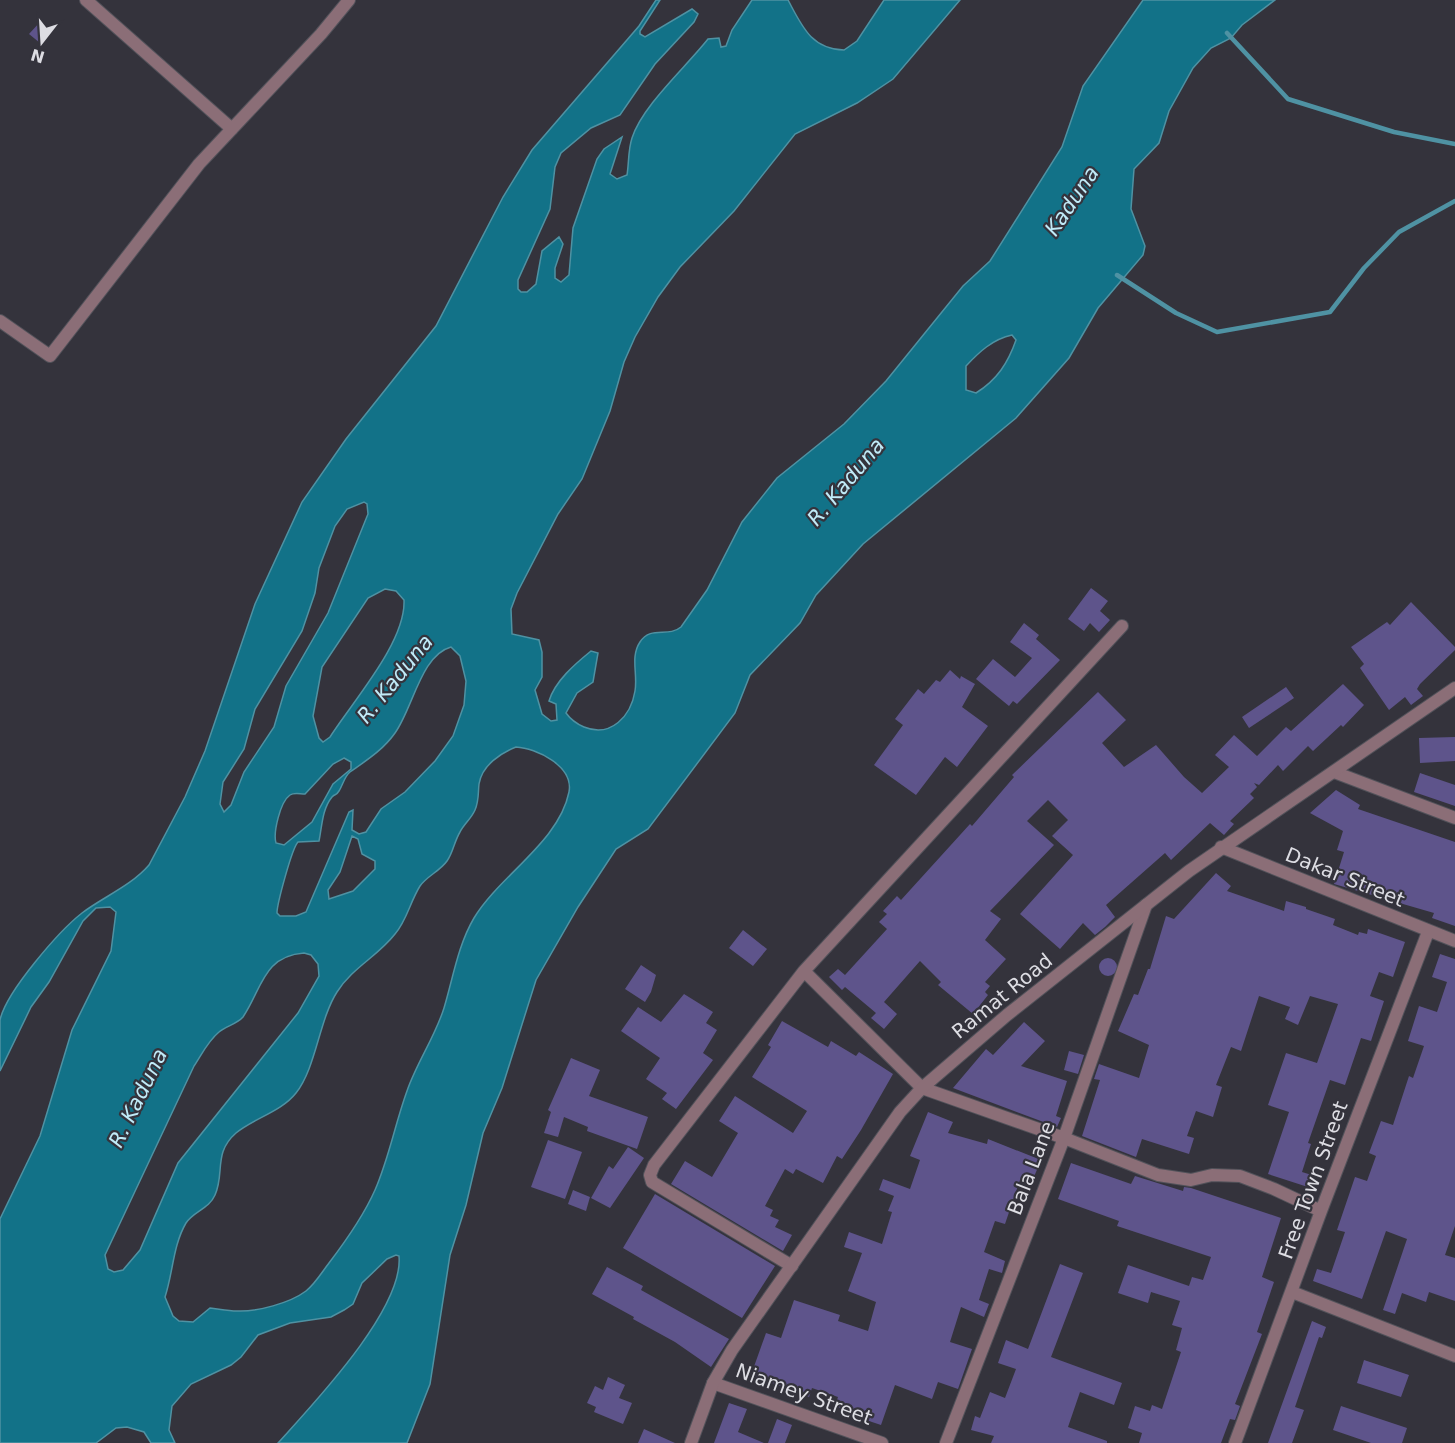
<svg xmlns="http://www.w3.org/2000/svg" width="1455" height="1443" font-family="'DejaVu Sans',sans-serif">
<rect width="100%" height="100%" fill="#34333c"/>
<path fill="#127288" stroke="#4f92a3" stroke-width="1.5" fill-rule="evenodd" d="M 656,0 L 660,0 L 640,31 L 640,34 L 645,37 L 692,9 L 698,14 L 694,22 L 655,64 L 620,115 L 591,128 L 561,153 L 555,167 L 550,209 L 518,280 L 518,289 L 521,292 L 527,292 L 536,284 L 542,251 L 559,237 L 563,244 L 555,268 L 555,278 L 561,282 L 569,275 L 573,228 L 597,159 L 604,149 L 622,137 L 610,174 L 617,179 L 627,175 C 629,163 628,150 632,138 C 642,106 686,67 708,39 L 719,38 L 721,47 L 726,46 L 732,30 L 752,0 L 788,0 C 802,26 811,49 844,50 L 857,41 L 884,0 L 960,0 L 893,79 L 857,103 L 795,134 L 734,211 L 680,267 L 658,297 L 635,337 L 624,362 L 610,411 L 582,479 L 558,514 L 517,593 L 511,609 L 512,634 L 539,640 L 542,652 L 542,677 L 535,690 L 542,714 L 551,721 L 557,720 L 556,704 L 549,701 C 555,681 575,664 591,651 L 598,653 L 593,682 L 577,693 L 566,713 C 571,720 577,724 584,727 C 611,738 631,716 635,691 C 638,674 630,657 640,642 C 651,625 668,638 681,627 L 707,590 L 742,522 L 777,478 L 844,424 L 886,381 L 963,286 L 990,261 L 1062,147 L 1083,86 L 1143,0 L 1275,0 L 1242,25 L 1231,38 L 1211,48 L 1193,68 L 1169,111 L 1159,143 L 1134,169 L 1131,209 L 1145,246 L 1143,255 L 1098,308 L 1069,358 L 1016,418 L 863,544 L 816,595 L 800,623 L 750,675 L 735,713 L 648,829 L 616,849 L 578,907 L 536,980 L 502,1088 L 483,1133 L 466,1205 L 450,1255 L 430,1384 L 407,1443 L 278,1443 C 313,1404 404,1309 399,1256 L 396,1255 L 387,1259 L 362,1283 L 353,1304 L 344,1310 L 331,1317 L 290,1323 L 258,1335 L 241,1357 L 231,1365 L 191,1384 L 172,1406 L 169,1430 L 175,1443 L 151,1443 L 144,1432 L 127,1427 L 116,1428 L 96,1443 L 0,1443 L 0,1219 L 40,1136 L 72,1030 L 111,951 L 116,912 L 110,907 L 96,908 L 83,921 L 49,982 L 31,1007 L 0,1071 C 0,1055 0,1035 0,1020 C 6,992 59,931 82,913 C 103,897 131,886 149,865 L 185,797 L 205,751 L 255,604 L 302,502 L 346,439 L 436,326 L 503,197 L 532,150 L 639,26 ZM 1012,335 L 1016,340 C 1008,363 997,380 976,393 L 966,390 L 966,366 C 979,352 993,339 1012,335 ZM 364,502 L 367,504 L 368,514 L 328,613 L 286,686 L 274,727 L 244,772 L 231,805 L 224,812 L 220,804 L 223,782 L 244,749 L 255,709 L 302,631 L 315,593 L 319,568 L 335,526 L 347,509 ZM 385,589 L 396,591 L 404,600 C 406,642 353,701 330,737 L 323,742 L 319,738 L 313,716 L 322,667 L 368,598 ZM 451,647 L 460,656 L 466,681 L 464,705 L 453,736 L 435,761 L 405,792 L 381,809 L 366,832 L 359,834 L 352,830 L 353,810 L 349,812 L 306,912 L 296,916 L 280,916 L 277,913 C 277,904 292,848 298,842 L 319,841 C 322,827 322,809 332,797 C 336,793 335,797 339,791 C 343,785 344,777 350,772 C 367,760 383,750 395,733 C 413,708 421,655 451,647 ZM 516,747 C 536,748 574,766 569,792 C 559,842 500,875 474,918 C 458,945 453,978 444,1008 C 435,1037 417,1062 407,1091 C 395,1124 389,1158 375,1190 C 364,1215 345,1242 329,1263 C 322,1272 315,1284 306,1291 C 290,1303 257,1312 237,1311 C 228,1311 219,1309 210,1308 L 193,1322 L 179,1321 L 173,1316 L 165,1297 C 173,1273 173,1245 186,1223 C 194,1211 209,1209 215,1195 C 225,1173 213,1153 236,1133 C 254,1118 281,1112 296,1093 C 316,1068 319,1020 337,992 C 352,968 378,956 395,934 C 407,920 410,902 420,886 C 427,876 440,871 447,861 C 453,853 454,842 460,832 C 464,824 471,819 475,810 C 479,801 478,793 479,784 C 482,765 501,753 516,747 ZM 344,758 L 351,762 L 351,769 L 333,784 L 312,822 L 284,845 L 276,843 C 273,833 280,802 290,795 C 294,792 300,794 305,794 L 333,764 ZM 352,836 L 358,839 L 362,854 L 375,861 L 375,869 L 353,891 L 329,899 L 328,890 L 340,872 ZM 304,953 L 311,955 L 318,964 L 319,976 L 298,1013 L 178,1163 L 140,1250 L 123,1270 L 114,1272 L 108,1269 L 105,1255 L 194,1066 C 202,1054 208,1041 219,1032 C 226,1026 237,1024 243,1017 C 262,989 263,956 304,953 Z"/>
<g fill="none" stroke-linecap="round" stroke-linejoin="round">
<path stroke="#4f92a3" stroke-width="4.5" d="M 1227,33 L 1288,99 L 1394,132 L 1455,144
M 1117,275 L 1176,313 L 1217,332 L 1330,312 L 1364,268 L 1399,232 L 1455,201"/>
</g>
<path fill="#5e548b" d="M 40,22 L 51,32 L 40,43 L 29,34 Z
M 1091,588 L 1108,601 L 1100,611 L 1110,620 L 1099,632 L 1090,623 L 1084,631 L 1068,619 Z
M 1411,602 L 1455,647 L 1455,650 L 1420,684 L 1417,689 L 1423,696 L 1411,705 L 1405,697 L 1389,710 L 1360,668 L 1364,664 L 1351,647 L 1387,622 L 1390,625 Z
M 1024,623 L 1039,635 L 1036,639 L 1060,660 L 1017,704 L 1013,701 L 1009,706 L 976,679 L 993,659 L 1015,677 L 1032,658 L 1010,642 Z
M 950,670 L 960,679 L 961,676 L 975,684 L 962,707 L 988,726 L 957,767 L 945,757 L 916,795 L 874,765 L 903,725 L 895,719 L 918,689 L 924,694 L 936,680 L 940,682 Z
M 1343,684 L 1364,705 L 1343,727 L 1341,725 L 1313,751 L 1308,746 L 1283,771 L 1278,765 L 1259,785 L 1254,783 L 1257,787 L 1250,794 L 1254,798 L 1230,821 L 1234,824 L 1224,835 L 1210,823 L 1171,860 L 1165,853 L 1106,905 L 1115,917 L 1105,927 L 1095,935 L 1083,923 L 1060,949 L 1020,914 L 1073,855 L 1052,836 L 1068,820 L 1048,800 L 1027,821 L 1054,845 L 990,911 L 1001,919 L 985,940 L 1006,959 L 985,982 L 990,986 L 985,992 L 988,995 L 973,1014 L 938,985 L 941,982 L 920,961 L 884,1002 L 897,1014 L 884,1029 L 871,1018 L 876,1013 L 845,987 L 842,990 L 829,977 L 838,969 L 845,975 L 887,929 L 879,922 L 887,914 L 883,911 L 897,896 L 901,900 L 970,824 L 972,826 L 1014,777 L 1012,775 L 1098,692 L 1126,720 L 1102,743 L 1124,767 L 1156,745 L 1184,777 L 1202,793 L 1229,767 L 1215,755 L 1234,735 L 1257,756 L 1286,727 L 1291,731 Z
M 1286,687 L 1294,698 L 1249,728 L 1242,717 Z
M 1455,737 L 1455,761 L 1420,763 L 1419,738 Z
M 1420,773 L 1455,785 L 1455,806 L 1414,792 Z
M 1336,790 L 1360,805 L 1358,809 L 1455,842 L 1455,926 L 1432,918 L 1434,913 L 1334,884 L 1344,852 L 1337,850 L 1343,831 L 1310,813 Z
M 1216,873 L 1231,886 L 1227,891 L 1284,911 L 1286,901 L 1306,907 L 1306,909 L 1335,919 L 1333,925 L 1358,935 L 1359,932 L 1367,934 L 1368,929 L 1405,942 L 1393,977 L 1379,972 L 1370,996 L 1384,1001 L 1371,1041 L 1361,1038 L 1345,1085 L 1330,1080 L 1308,1143 L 1311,1144 L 1302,1172 L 1315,1176 L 1311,1188 L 1268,1174 L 1289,1112 L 1268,1105 L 1286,1053 L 1317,1063 L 1338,1004 L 1310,996 L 1298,1025 L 1285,1019 L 1290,1007 L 1259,996 L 1241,1051 L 1231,1047 L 1216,1085 L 1222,1087 L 1213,1117 L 1196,1111 L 1187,1136 L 1194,1138 L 1189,1154 L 1142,1139 L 1136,1157 L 1082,1136 L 1100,1080 L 1094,1079 L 1099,1064 L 1139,1078 L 1149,1045 L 1118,1031 L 1134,994 L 1138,995 L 1148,969 L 1150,969 L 1166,916 L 1174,919 Z
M 743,930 L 767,949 L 753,966 L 729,948 Z
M 1440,954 L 1455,959 L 1455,1226 L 1445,1255 L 1455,1258 L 1455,1301 L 1429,1292 L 1426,1302 L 1402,1293 L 1395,1314 L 1383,1310 L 1407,1239 L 1386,1231 L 1362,1299 L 1313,1281 L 1317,1269 L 1331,1273 L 1345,1232 L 1337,1230 L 1355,1177 L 1367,1181 L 1376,1156 L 1369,1153 L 1381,1121 L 1393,1125 L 1409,1076 L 1413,1078 L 1424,1046 L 1408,1041 L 1419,1006 L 1437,1012 L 1447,982 L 1432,977 Z
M1099 967a9 9 0 1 1 18 0a9 9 0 1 1-18 0Z
M 641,965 L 656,975 L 651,992 L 645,1002 L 625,989 Z
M 684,994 L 713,1012 L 706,1023 L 717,1030 L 703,1053 L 713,1060 L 676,1109 L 662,1099 L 667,1093 L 646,1079 L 660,1058 L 621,1031 L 638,1007 L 661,1022 Z
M 782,1021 L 828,1047 L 831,1041 L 856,1056 L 859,1052 L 893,1074 L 861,1130 L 842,1159 L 837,1156 L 823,1183 L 796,1169 L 793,1174 L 785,1169 L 765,1206 L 773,1210 L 770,1216 L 779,1220 L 775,1227 L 792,1235 L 783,1251 L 671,1184 L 685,1161 L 712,1177 L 738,1133 L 719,1121 L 735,1096 L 793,1133 L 807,1111 L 752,1077 L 771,1047 L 768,1045 Z
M 1024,1022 L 1045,1041 L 1021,1066 L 1067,1081 L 1056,1116 L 1061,1118 L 1057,1127 L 953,1088 L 986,1049 L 993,1055 Z
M 1069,1051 L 1084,1055 L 1078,1074 L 1064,1070 Z
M 571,1058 L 600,1070 L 589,1096 L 648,1117 L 637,1149 L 587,1131 L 588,1127 L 564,1117 L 558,1137 L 544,1133 L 551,1112 L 548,1110 Z
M 928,1112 L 953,1122 L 948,1133 L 987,1144 L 988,1139 L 1041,1160 L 1031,1184 L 1020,1180 L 1005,1224 L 995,1221 L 984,1252 L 1005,1261 L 1002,1273 L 989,1269 L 979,1300 L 989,1304 L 984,1317 L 961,1307 L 950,1342 L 972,1349 L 958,1389 L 938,1382 L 932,1399 L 895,1385 L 881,1425 L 854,1416 L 855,1413 L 835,1406 L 838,1397 L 812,1388 L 809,1397 L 751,1375 L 766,1333 L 781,1338 L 794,1300 L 840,1315 L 838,1321 L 868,1331 L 876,1302 L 848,1291 L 862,1253 L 844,1247 L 849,1232 L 882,1244 L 892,1212 L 888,1211 L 894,1196 L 879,1190 L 883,1179 L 910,1189 L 920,1160 L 910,1156 Z
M 548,1140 L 582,1152 L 565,1199 L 531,1187 Z
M 628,1147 L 644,1158 L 610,1208 L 591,1198 L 609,1166 L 613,1169 Z
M 1071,1163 L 1131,1184 L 1135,1176 L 1183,1191 L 1184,1187 L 1191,1188 L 1281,1218 L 1262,1277 L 1274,1282 L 1257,1332 L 1262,1334 L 1235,1404 L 1240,1406 L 1235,1420 L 1230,1419 L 1221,1443 L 1139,1443 L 1142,1433 L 1128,1428 L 1135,1406 L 1150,1411 L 1152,1405 L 1162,1409 L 1181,1352 L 1176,1350 L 1182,1328 L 1172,1325 L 1180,1301 L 1151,1292 L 1148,1303 L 1118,1293 L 1128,1265 L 1189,1286 L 1192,1277 L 1203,1280 L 1211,1257 L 1117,1226 L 1119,1221 L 1058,1199 Z
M 573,1190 L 590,1197 L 586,1211 L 568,1204 Z
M 655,1194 L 775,1266 L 742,1318 L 623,1248 Z
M 1060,1264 L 1083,1273 L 1051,1357 L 1122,1383 L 1114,1405 L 1080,1392 L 1068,1427 L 1107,1441 L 1107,1443 L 991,1443 L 994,1436 L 971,1430 L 975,1416 L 980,1418 L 990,1392 L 1005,1398 L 1016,1369 L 998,1363 L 1006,1340 L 1028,1349 Z
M 607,1267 L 643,1286 L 641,1290 L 729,1339 L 711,1367 L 675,1342 L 633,1319 L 634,1317 L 592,1294 Z
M 1312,1321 L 1326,1327 L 1322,1338 L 1319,1337 L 1295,1407 L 1304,1410 L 1292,1443 L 1268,1443 Z
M 1364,1360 L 1409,1375 L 1401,1397 L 1357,1383 Z
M 608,1377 L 625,1385 L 619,1398 L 632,1403 L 623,1424 L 594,1412 L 596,1407 L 587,1403 L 595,1386 L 603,1390 Z
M 729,1403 L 747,1409 L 738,1432 L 764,1443 L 714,1443 Z
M 1341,1406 L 1407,1428 L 1402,1443 L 1371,1443 L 1333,1430 Z
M 777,1419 L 792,1425 L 785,1443 L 768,1443 Z
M 644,1429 L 675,1443 L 638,1443 Z"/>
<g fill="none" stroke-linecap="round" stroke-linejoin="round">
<g stroke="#52525a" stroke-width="14">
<path id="minor" d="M 86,0 L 232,129
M 0,321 L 50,356 L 199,164 L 321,34 L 349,0
M 1334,772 L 1455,818
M 1221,847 L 1455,941
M 804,971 L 922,1088 L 1064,1138 L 1158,1175 L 1191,1180 L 1212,1175 L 1240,1176 L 1274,1189 L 1321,1211
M 792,1266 L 652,1182 L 650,1175 L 654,1165 L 804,971 L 1122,626
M 1292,1292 L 1455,1356
M 713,1383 L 882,1443
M 946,1443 L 1064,1138 L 1146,905
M 1235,1443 L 1321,1211 L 1428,932"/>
</g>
<g stroke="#52525a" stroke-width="14">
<path id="tertiary" d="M 691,1443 L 713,1383 L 732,1350 L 900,1112 L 922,1088 L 1007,1015 L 1189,871 L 1455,688"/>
</g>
<use href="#minor" stroke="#8b6e77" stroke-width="12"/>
<use href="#tertiary" stroke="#8b6e77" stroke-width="12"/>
</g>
<g text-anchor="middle" stroke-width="4.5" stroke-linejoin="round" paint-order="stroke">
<g font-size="20" fill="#dddde3" stroke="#34333c">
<text transform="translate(1345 877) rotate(22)" y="7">Dakar Street</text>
<text transform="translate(1002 996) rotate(-39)" y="7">Ramat Road</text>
<text transform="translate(1031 1168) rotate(-69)" y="7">Bala Lane</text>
<text transform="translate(1313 1180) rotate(-70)" y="7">Free Town Street</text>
<text transform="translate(804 1394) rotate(20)" y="7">Niamey Street</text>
</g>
<g font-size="21" font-style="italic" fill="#c0ebf8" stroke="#34333c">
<text transform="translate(1072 201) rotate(-56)" y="7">Kaduna</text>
<text transform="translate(846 482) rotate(-50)" y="7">R. Kaduna</text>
<text transform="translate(395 679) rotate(-51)" y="7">R. Kaduna</text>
<text transform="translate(138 1098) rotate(-64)" y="7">R. Kaduna</text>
</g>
</g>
<g transform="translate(42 42) rotate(197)" stroke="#34333c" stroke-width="4.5" paint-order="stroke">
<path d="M0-4.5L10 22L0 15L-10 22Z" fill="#dddde3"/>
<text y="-9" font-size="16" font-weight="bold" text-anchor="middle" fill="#dddde3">N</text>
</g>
</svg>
